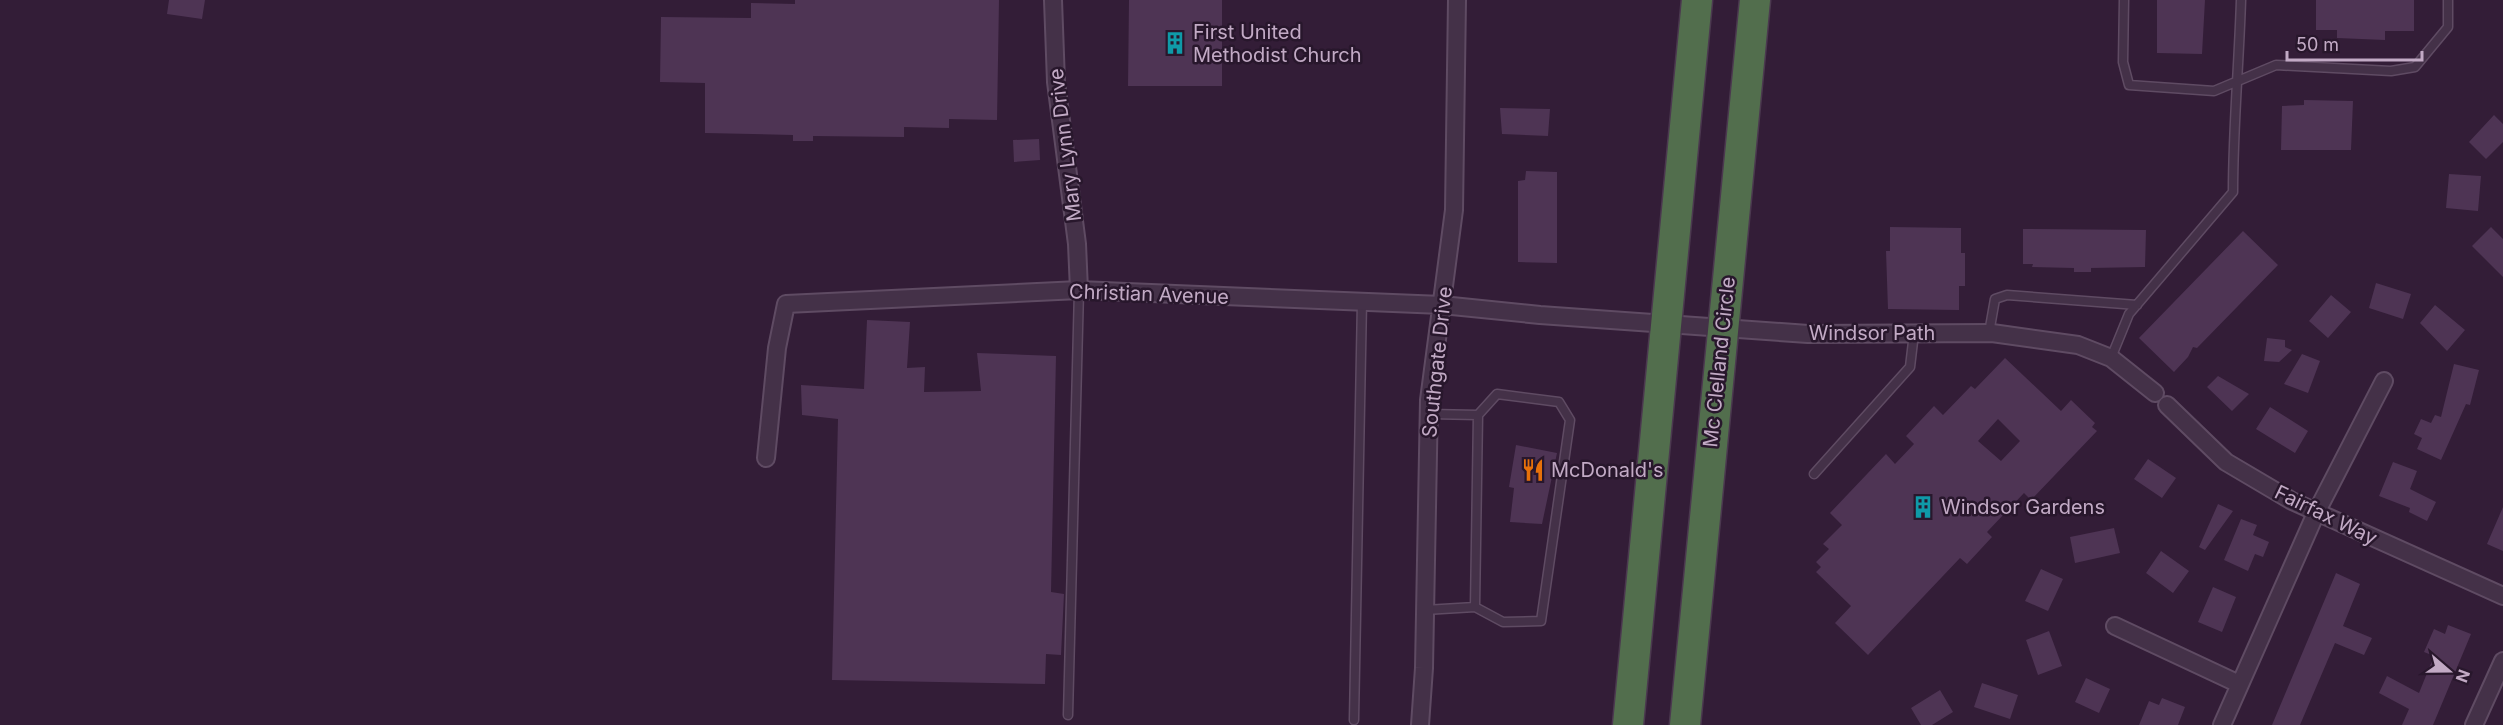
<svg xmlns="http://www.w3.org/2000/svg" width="2503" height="725" font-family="Inter,sans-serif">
<rect width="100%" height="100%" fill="#331d37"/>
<path fill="#4e3454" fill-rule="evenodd" d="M 169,0 L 205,0 L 202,19 L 167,14 Z
M 795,0 L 999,0 L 997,120 L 949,119 L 949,128 L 904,127 L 904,137 L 813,136 L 813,141 L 793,141 L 793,135 L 705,133 L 705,83 L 660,82 L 661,17 L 751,18 L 751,3 L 795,4 Z
M 1129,0 L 1222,0 L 1222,86 L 1128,86 Z
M 2157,0 L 2205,0 L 2202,54 L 2157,53 Z
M 2316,0 L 2414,0 L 2414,31 L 2385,31 L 2385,40 L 2337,38 L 2337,30 L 2316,30 Z
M 2304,100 L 2353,101 L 2351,150 L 2281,150 L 2282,106 L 2304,105 Z
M 1500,108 L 1550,109 L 1548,136 L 1502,134 Z
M 2494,115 L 2503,124 L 2503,142 L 2486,159 L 2469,142 Z
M 1039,139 L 1040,160 L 1014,162 L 1013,140 Z
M 1526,171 L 1557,172 L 1557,263 L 1518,262 L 1518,181 L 1525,180 Z
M 2449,174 L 2481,176 L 2478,211 L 2446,208 Z
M 1890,227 L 1961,228 L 1961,253 L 1965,253 L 1965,286 L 1959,286 L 1959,310 L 1888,309 L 1886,251 L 1890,251 Z
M 2491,227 L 2503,239 L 2503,277 L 2472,246 Z
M 2023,229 L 2146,230 L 2145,267 L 2091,268 L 2091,272 L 2074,272 L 2074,268 L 2032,267 L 2033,264 L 2023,264 Z
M 2243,231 L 2278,265 L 2197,348 L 2193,347 L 2188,357 L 2174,372 L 2139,338 Z
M 2376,283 L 2411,294 L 2403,319 L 2369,308 Z
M 2331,295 L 2351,312 L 2328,338 L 2309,321 Z
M 2435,305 L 2465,330 L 2447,351 L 2420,323 Z
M 867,320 L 910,322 L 907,368 L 925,367 L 924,392 L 981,391 L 977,353 L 1056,356 L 1051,592 L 1064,594 L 1061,655 L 1046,654 L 1045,684 L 832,680 L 838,419 L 802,415 L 801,385 L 864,389 Z
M 2267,338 L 2285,340 L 2285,347 L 2292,350 L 2279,362 L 2264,361 Z
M 2302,354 L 2320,361 L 2308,393 L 2284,384 Z
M 2005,358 L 2061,411 L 2071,400 L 2095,423 L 2092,427 L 2097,431 L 2031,500 L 2024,493 L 1987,532 L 1992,537 L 1967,564 L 1960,558 L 1868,655 L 1835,623 L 1851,606 L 1816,572 L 1821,567 L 1816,562 L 1829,549 L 1823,544 L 1842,525 L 1830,513 L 1886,454 L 1895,464 L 1914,444 L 1906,436 L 1934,406 L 1943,415 L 1971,386 L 1975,389 ZM 1998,419 L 2020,441 L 2001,461 L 1978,441 Z
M 2454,364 L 2479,370 L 2470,405 L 2466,404 L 2441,460 L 2417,449 L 2422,438 L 2414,434 L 2421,419 L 2431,423 L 2435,415 L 2441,417 Z
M 2218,376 L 2249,394 L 2232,411 L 2207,387 Z
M 2270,407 L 2308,431 L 2295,453 L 2256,429 Z
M 1516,445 L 1557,453 L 1542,524 L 1510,522 L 1514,488 L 1509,487 Z
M 2148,459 L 2176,478 L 2162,498 L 2134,479 Z
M 2393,462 L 2417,471 L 2410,489 L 2436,502 L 2427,521 L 2409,512 L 2410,508 L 2379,496 Z
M 2218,504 L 2233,511 L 2205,550 L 2199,547 Z
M 2503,507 L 2503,551 L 2487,544 Z
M 2241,519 L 2257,525 L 2253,535 L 2269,542 L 2263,557 L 2255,554 L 2248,571 L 2224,560 Z
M 2114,528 L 2120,553 L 2075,563 L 2070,537 Z
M 2161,551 L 2189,571 L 2173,593 L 2146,573 Z
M 2041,569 L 2063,579 L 2048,611 L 2025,601 Z
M 2336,573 L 2360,584 L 2343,626 L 2372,638 L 2364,655 L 2335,643 L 2300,725 L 2272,725 Z
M 2213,587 L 2236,597 L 2222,632 L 2198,622 Z
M 2448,625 L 2471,634 L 2433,725 L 2402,725 L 2409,709 L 2379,693 L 2387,676 L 2419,693 L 2434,656 L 2424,652 L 2434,629 L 2445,634 Z
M 2049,631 L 2062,666 L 2038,675 L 2026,640 Z
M 2086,678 L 2110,689 L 2099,713 L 2075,702 Z
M 1982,683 L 2018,695 L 2010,719 L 1974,707 Z
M 1940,690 L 1953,712 L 1932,725 L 1921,725 L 1911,708 Z
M 2162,698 L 2185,707 L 2178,725 L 2139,725 L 2149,701 L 2159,705 Z"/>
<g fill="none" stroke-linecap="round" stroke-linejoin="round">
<g stroke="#5f4b63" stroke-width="11">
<path id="lane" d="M 2124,0 L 2123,62 L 2129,85 L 2214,91 L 2276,65 L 2391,71 L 2415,67 L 2448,27 L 2448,0
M 1989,333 L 1995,299 L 2007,295 L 2137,305
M 2111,358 L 2129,314 L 2233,192 C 2233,128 2239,64 2241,0
M 1814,474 L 1910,367 L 1914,333
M 1475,607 L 1478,415
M 1425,610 L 1475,607 L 1503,622 L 1541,621 L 1570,420 L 1559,402 L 1497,394 L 1478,415 L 1429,414
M 1068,715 L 1079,290
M 1354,720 L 1362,301"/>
</g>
<g stroke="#5f4b63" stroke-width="20">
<path id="street" d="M 1053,0 L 1056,82 L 1077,244 L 1079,290
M 2167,405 L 2226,462 L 2292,501 L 2503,596
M 766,458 L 777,348 L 786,304 L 1079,290 L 1442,305 L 1540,315 L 1808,334 L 1992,333 L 2078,345 L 2111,358 L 2155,393
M 2115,626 L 2239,684
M 1420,725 L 1424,668 L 1429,400 L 1454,210 L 1457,0
M 2222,725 L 2316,513 L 2384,381
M 2474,725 L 2503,661"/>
</g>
<g stroke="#4b384f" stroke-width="33">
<path id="highway" d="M 1628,725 L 1697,0
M 1685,725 L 1755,0"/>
</g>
<use href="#lane" stroke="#443148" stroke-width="8"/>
<use href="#street" stroke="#443148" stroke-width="16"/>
<use href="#highway" stroke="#526e4d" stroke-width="30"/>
</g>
<defs>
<g id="building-bare" transform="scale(1.8)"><path d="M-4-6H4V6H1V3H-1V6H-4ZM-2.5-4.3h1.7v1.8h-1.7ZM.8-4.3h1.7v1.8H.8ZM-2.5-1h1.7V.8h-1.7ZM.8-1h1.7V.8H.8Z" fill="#0f9aa8" stroke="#28172c" stroke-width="2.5" paint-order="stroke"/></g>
<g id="restaurant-bare" transform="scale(1.8)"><path d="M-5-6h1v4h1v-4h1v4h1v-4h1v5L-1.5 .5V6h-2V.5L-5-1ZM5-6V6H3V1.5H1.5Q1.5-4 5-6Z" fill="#e8710a" stroke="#28172c" stroke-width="2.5" paint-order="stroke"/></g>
</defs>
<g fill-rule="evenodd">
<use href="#building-bare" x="1175" y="43"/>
<use href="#restaurant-bare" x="1533" y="470"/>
<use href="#building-bare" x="1923" y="507"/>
</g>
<g text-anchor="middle" stroke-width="5" stroke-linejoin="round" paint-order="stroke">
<g font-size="20" fill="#c2aac5" stroke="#28172c" text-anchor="start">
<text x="1193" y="39">First United<tspan x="1193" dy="23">Methodist Church</tspan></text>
<text x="1551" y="477">McDonald's</text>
<text x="1941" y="514">Windsor Gardens</text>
</g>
<g font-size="20" fill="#c2aac5" stroke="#28172c">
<text transform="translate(1065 145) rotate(-97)" y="7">Mary Lynn Drive</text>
<text transform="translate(1149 294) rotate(2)" y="7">Christian Avenue</text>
<text x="1872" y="340">Windsor Path</text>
<text transform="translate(1437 362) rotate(-84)" y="7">Southgate Drive</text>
<text transform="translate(1719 362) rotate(-84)" y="7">Mc Clelland Circle</text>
<text transform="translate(2326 515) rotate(26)" y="7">Fairfax Way</text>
</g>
</g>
<g transform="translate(2449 671) rotate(110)" stroke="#28172c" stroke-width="4.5" paint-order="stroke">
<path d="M0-4.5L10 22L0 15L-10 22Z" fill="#c2aac5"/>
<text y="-9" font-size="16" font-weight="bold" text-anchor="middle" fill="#c2aac5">N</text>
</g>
<path d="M2287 51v9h135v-9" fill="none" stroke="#c2aac5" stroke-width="3"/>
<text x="2296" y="51" font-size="18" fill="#c2aac5" stroke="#28172c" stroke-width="4.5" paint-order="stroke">50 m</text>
</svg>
